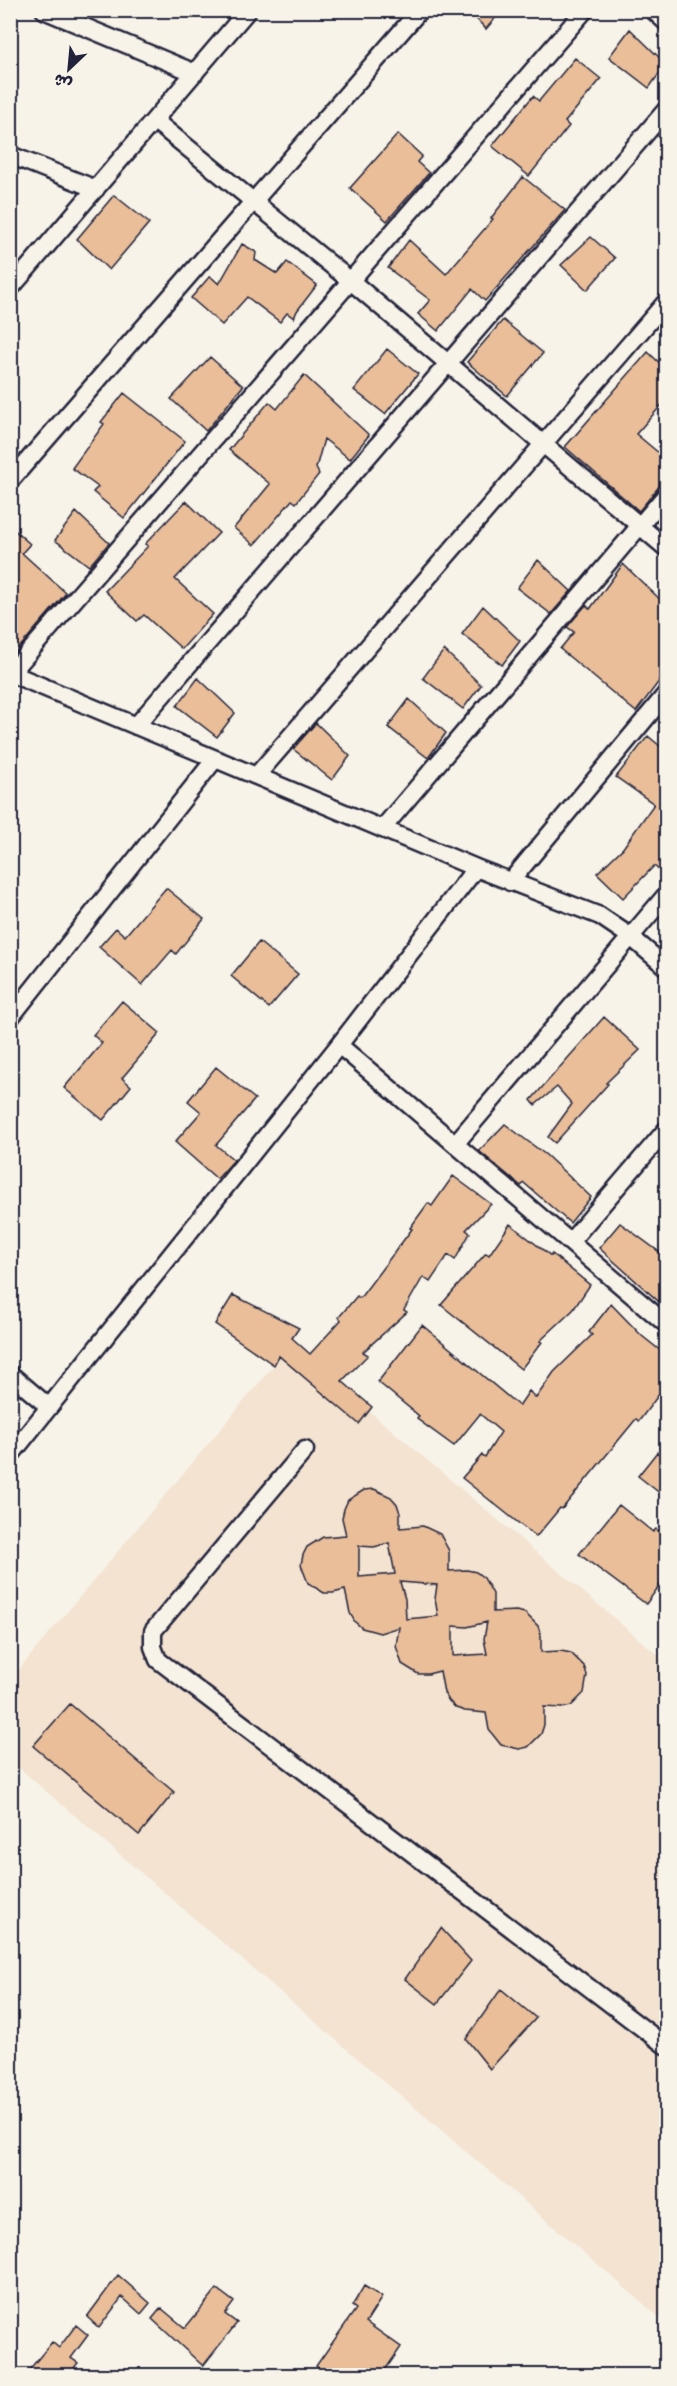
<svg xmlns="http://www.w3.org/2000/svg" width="677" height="2386" font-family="'Balsamiq Sans','Playpen Sans Arabic',sans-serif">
<rect width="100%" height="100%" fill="#f7f3e8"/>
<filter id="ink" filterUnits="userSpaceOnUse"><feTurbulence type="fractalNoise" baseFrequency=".0167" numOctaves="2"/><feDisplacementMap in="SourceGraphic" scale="12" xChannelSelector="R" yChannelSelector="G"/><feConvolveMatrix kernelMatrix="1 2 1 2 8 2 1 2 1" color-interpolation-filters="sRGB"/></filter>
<g filter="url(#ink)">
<path fill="#f3e3d0" d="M 291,1345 L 666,1662 L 666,2323 L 11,1761 L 11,1679 Z"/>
<path fill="#e9be99" stroke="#22223b" stroke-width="1.5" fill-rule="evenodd" d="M 468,10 L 502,10 L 486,29 Z
M 630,29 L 666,64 L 649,88 L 609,57 Z
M 575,58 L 601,79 L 565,122 L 569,126 L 529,176 L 492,146 L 533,96 L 539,101 Z
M 398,134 L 422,156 L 417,162 L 429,173 L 387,221 L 350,188 Z
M 523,177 L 565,210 L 485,301 L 472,289 L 438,331 L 418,314 L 430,300 L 388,268 L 409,240 L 446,274 L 493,219 L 491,218 Z
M 114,195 L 149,223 L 109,270 L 77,239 Z
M 591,237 L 615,258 L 587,290 L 561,265 Z
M 242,244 L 256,252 L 255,260 L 277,274 L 287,262 L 317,285 L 297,311 L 294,318 L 287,313 L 280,322 L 247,297 L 222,325 L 191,298 L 210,276 L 219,284 Z
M 503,320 L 543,353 L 507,396 L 467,362 Z
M 387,349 L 418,374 L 385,414 L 354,390 Z
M 648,352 L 666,369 L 666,400 L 636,434 L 666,459 L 666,478 L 639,511 L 565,447 Z
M 210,357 L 243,386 L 206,431 L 171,399 Z
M 304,375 L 369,435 L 350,459 L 324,439 L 316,468 L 319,474 L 296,503 L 292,500 L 254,545 L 234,528 L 270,484 L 229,450 L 269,402 L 277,409 Z
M 124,393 L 185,441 L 124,518 L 93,492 L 98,487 L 72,468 L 104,424 L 101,422 Z
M 186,501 L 219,533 L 175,579 L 213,614 L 182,649 L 144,615 L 137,621 L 105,591 L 148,546 L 145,544 Z
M 76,512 L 109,543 L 89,566 L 55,540 Z
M 10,526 L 30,544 L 22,553 L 66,593 L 12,656 Z
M 538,560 L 571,591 L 551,614 L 517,588 Z
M 623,564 L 666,605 L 666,672 L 636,712 L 560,649 L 574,632 L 567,627 L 586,605 L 590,609 Z
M 483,606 L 520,641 L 502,665 L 462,634 Z
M 444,650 L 481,685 L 463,709 L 423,678 Z
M 198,678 L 235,713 L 217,737 L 177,706 Z
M 409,699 L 446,733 L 428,758 L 388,727 Z
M 316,723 L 350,756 L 332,780 L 293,749 Z
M 648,736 L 666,751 L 666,876 L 654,866 L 623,898 L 597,873 L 623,848 L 654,804 L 616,777 Z
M 166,888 L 204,919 L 176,954 L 172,950 L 142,985 L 99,947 L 116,928 L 125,936 Z
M 259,942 L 298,974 L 269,1008 L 231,976 Z
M 122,1001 L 160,1033 L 122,1078 L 131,1086 L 103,1120 L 64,1088 L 102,1043 L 93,1035 Z
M 604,1017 L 640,1050 L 606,1083 L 608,1084 L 555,1143 L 548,1137 L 572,1104 L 557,1087 L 535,1105 L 531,1100 Z
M 216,1067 L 255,1099 L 216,1145 L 234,1160 L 217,1179 L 175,1142 L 201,1112 L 188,1101 Z
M 505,1124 L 546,1155 L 591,1197 L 570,1223 L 524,1183 L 521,1186 L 479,1151 Z
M 453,1176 L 491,1204 L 466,1230 L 470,1233 L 455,1260 L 448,1255 L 430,1282 L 423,1277 L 404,1310 L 407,1312 L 363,1352 L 368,1355 L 342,1381 L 372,1407 L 359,1424 L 279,1356 L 274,1365 L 215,1324 L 233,1295 L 299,1328 L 292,1338 L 310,1354 L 341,1320 L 339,1317 L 357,1296 L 360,1298 L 412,1229 L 410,1228 L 428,1203 L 432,1206 Z
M 620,1223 L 666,1257 L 666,1308 L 599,1248 Z
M 510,1224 L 551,1256 L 552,1254 L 590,1285 L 573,1310 L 540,1341 L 542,1342 L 521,1369 L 441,1305 L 486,1253 L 489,1255 Z
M 611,1304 L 642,1336 L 666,1355 L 666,1385 L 639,1421 L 636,1419 L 562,1509 L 560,1508 L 536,1537 L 462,1478 L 482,1455 L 485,1457 L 501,1432 L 480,1414 L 454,1446 L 417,1419 L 419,1416 L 378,1382 L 422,1325 L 519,1406 L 529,1391 L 536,1398 L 554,1372 L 592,1335 L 589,1332 Z
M 657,1452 L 666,1460 L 666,1498 L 638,1476 Z
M 374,1489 L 391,1497 L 397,1504 L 400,1513 L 400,1528 L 423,1526 L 440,1534 L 449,1551 L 449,1571 L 467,1570 L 476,1572 L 484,1578 L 493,1594 L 493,1612 L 516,1611 L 525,1613 L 538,1626 L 541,1635 L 541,1652 L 561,1651 L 571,1653 L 584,1666 L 587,1675 L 584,1693 L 571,1706 L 562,1708 L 544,1707 L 544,1725 L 541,1734 L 528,1747 L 519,1749 L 501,1745 L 489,1730 L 486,1713 L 465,1711 L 456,1708 L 449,1701 L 444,1693 L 440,1671 L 428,1674 L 418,1674 L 402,1664 L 396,1646 L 399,1627 L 380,1633 L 362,1628 L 355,1622 L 350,1613 L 345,1590 L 333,1593 L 324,1593 L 308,1583 L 301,1565 L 303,1555 L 307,1547 L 323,1537 L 346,1535 L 342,1518 L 344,1509 L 348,1500 L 364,1490 ZM 389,1543 L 395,1574 L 359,1577 L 359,1546 L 374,1547 ZM 400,1582 L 437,1585 L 435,1599 L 438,1616 L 406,1619 L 405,1599 ZM 487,1622 L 484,1639 L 487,1654 L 453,1656 L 453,1626 L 467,1627 Z
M 619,1505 L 653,1532 L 656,1529 L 666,1537 L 666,1577 L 646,1604 L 579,1554 Z
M 70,1704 L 174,1792 L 139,1835 L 33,1746 Z
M 441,1928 L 471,1961 L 437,2004 L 405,1979 Z
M 501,1989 L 536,2018 L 490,2069 L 466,2039 Z
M 118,2275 L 150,2303 L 141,2314 L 122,2297 L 99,2328 L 87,2317 Z
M 364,2286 L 382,2297 L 366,2322 L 401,2347 L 381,2376 L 329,2376 L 316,2366 L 356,2309 L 352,2306 Z
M 217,2289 L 234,2302 L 225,2314 L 237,2323 L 203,2366 L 152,2319 L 161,2308 L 185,2328 Z
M 76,2325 L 88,2335 L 71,2358 L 78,2363 L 67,2376 L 24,2376 L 52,2342 L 59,2348 Z"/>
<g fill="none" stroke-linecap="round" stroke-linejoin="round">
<g stroke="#22223b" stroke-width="21">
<path id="minor" d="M 44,10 L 195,73
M 653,10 L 666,22
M 155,121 L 352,282 L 666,548
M 10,155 L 96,189
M 10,289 L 248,10
M 10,481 L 420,10
M 10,673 L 476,868 L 600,916 L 631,937 L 666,967
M 11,673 L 585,10
M 136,726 L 666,110
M 257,775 L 666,302
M 382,829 L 666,495
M 510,882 L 666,694
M 10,1018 L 215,759
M 339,1045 L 666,1324
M 455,1144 L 666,895
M 570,1242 L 666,1130
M 10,1374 L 49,1407
M 305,1450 L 153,1631 L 153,1647 L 158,1660 L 666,2046
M 10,1456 L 339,1045 L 476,868"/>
</g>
<use href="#minor" stroke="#f7f3e8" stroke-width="16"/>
</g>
</g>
<rect width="677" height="2386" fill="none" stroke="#f7f3e8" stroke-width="36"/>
<rect x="18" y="18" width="641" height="2350" fill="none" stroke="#22223b" stroke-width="2" filter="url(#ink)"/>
<g transform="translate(69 69) rotate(206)" stroke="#f7f3e8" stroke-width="4.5" paint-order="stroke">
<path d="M0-4.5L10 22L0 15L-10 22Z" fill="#22223b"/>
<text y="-9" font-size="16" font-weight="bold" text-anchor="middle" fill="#22223b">ش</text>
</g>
</svg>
